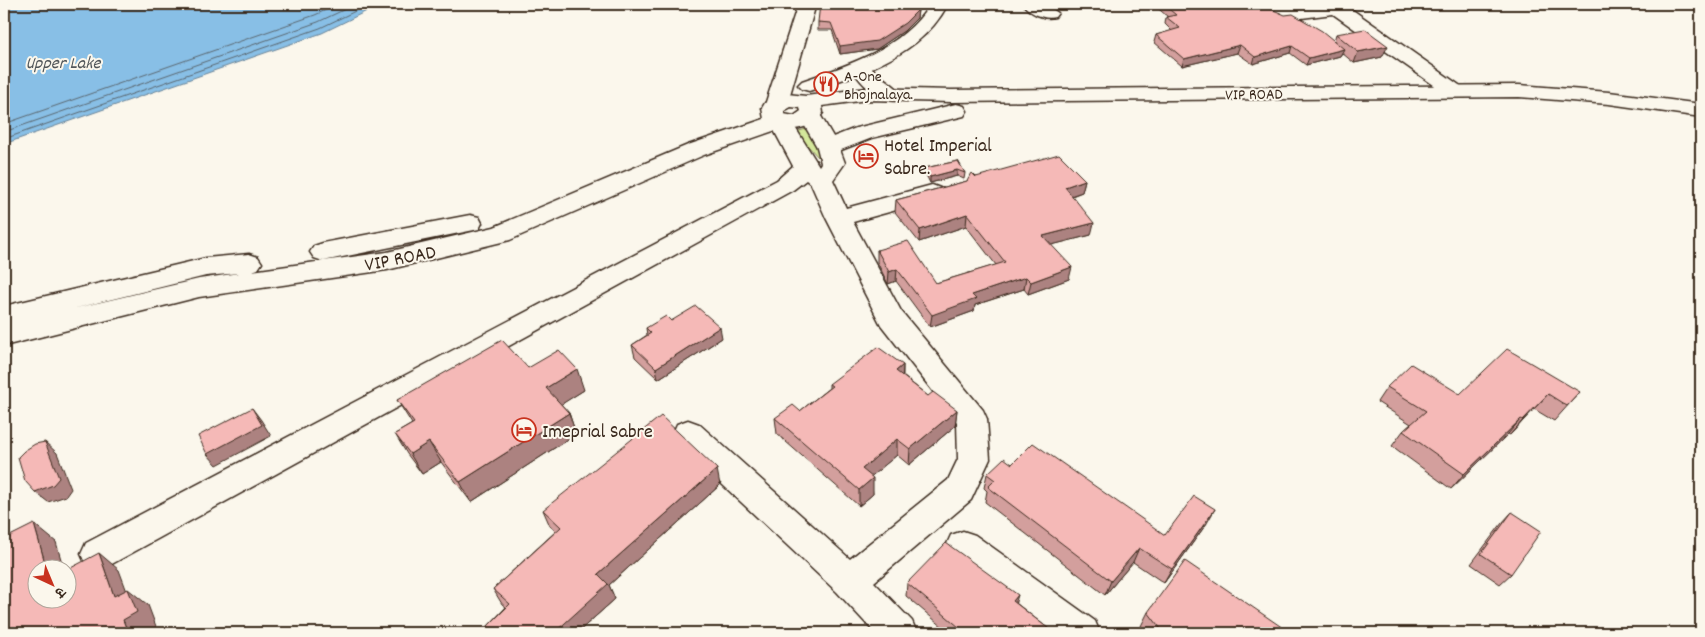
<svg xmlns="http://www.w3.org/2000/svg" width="1705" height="637" font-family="Dekko,'Playpen Sans Deva',sans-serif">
<rect width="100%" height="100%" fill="#fbf7ec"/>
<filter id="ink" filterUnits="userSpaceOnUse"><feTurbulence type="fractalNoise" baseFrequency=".02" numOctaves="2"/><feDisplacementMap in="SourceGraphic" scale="10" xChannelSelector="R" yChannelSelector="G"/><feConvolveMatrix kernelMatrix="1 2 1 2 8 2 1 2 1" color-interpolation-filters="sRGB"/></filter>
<g filter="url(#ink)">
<path fill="#d4e79b" stroke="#88885c" d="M 822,125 L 823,158 L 819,158 L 795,132 Z"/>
<path fill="#88bfe6" stroke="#698396" d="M 4,4 L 381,4 L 322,33 L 4,144 Z"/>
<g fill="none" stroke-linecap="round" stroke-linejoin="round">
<path stroke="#5a666e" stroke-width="1" d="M 4,124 L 315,15 L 339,4
M 4,132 L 318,22 L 356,4
M 4,139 L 320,28 L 370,4"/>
<g stroke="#3b2a1e" stroke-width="3">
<path id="minor" d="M 798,4 L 816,4 L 787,105 L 784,110 L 776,111 L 768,110 L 765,105 Z
M 930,4 L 948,4 C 931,36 905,53 872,68 C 881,79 895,84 903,95 L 900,100 C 882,104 866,88 856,75 L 809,91 L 802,89 L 798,85 L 802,81 C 848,65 904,48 930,4 Z
M 1023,4 L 1045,4 L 1058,13 L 1055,17 C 1044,20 1029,13 1023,4 Z
M 1254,4 L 1278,4 L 1288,8 L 1315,4 L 1347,6 L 1462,87 L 1466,91 L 1462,95 L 1455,97 L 1448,95 L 1333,14 L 1286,20 L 1256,8 Z
M 810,109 L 818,111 L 839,147 L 845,163 L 833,180 L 846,208 L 932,185 L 940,188 L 944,193 L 940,198 L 853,222 L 901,311 L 983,410 L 987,419 L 990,459 L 971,500 L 874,582 L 912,621 L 917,633 L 875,633 L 837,592 L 677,442 L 673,433 L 677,424 L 688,420 L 699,424 L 850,559 L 948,480 L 958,459 L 957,422 L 881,325 L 826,218 L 811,184 L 806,180 L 793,190 L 110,565 L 98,569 L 86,565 L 81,554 L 86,543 L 777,180 L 793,166 L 769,121 L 772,116 L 780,114 L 788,116 L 819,166 L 821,163 L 817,147 L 799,116 L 802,111 Z
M 963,531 L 975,535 L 1095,621 L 1100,633 L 1053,633 L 951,557 L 946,546 L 951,535 Z"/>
</g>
<g stroke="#3b2a1e" stroke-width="3">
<path id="major" d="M 1519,85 L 1609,92 L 1701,104 L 1701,117 L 1609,104 L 1519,97 L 951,102 L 867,100 L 822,106 L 823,113 C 813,127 798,131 782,128 L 704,155 L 510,240 L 387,270 L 199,297 L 4,346 L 4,306 L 206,258 L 249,254 L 258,257 L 262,263 L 258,269 L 252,271 L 387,252 L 494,227 L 688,145 L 764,119 L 762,108 L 765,103 L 787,94 L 806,96 L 867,88 L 951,90 ZM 791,107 L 800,108 L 801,111 L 794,116 L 784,114 L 784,111 ZM 239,273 L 199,279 L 72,309 L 206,276 Z
M 956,104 L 964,106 L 967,111 L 964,116 L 872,138 L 836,152 L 828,154 L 820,152 L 817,147 L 820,142 L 856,128 Z
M 470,215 L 479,217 L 482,223 L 479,229 L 323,261 L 314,258 L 310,252 L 314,246 L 323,243 Z"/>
</g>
<use href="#minor" fill="#fbf7ec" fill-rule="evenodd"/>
<use href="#major" fill="#fbf7ec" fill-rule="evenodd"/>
</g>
<path fill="#d39f9d" stroke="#3b2a1e" d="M 1153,4 L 1260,4 L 1334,41 L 1336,34 L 1382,57 L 1354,63 L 1342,53 L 1340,56 L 1306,65 L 1290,53 L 1253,64 L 1237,53 L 1182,66 L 1154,42 L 1156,35 L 1172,31 L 1165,24 L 1166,17 L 1168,17 Z
M 918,10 L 917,18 L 904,31 L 877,49 L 840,54 L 832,30 L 818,30 L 818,22 Z
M 958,161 L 965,173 L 964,179 L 957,176 L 930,183 L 925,173 L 925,168 Z
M 976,177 L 1085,180 L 1082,192 L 1072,196 L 1091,235 L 1051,245 L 1069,279 L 1028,294 L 1024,289 L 975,305 L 974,311 L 930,327 L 896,281 L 888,284 L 877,262 L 877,250 L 936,283 L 996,265 L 966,226 L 919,242 L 895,212 L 896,200 L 967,181 Z
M 671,321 L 722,338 L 658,379 L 635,357 L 632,345 L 647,335 L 646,328 Z
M 903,365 L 903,376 L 928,396 L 957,410 L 955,426 L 909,465 L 897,455 L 871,476 L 873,494 L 859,506 L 777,434 L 775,418 L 800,411 L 829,388 L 829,384 Z
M 1387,387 L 1460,394 L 1580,392 L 1554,421 L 1534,409 L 1510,435 L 1508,434 L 1451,489 L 1392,446 L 1403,431 L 1411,424 L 1377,402 Z
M 584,390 L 561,404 L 569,413 L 576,434 L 471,502 L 441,462 L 422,474 L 407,454 L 395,434 L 412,424 L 397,400 Z
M 1012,464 L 1165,535 L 1207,523 L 1164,583 L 1133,562 L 1105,595 L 985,502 L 987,491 L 984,488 L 987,474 Z
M 720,485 L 609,585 L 615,599 L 577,633 L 488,633 L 485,629 L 506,607 L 502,604 L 493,589 L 556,531 L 550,526 L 543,510 Z
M 1512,512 L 1511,574 L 1500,584 L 1471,564 L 1502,523 Z
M 907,583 L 1016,603 L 1054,633 L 950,633 L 906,596 Z
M 1148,612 L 1280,633 L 1146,633 L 1141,626 Z"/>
<path fill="#ac8280" stroke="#3b2a1e" d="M 918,10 L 917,18 L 904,31 L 877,49 L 840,54 L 840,46 Z
M 1240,45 L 1237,53 L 1182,66 L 1184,59 Z
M 1292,46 L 1290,53 L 1253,64 L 1255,57 Z
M 1388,46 L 1382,57 L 1354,63 L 1358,52 Z
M 1344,49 L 1340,56 L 1306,65 L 1309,58 Z
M 957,170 L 957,176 L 930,183 L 930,177 Z
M 1085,180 L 1082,192 L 1062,199 L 1065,187 Z
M 967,214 L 966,226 L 919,242 L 920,230 Z
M 1094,223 L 1091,235 L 1040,248 L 1043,236 Z
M 1072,267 L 1069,279 L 1028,294 L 1031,282 Z
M 897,269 L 896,281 L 888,284 L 889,272 Z
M 1026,277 L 1024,289 L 975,305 L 974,311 L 930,327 L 932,315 L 972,295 Z
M 720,327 L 722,338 L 658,379 L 656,368 Z
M 903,365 L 902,382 L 896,371 Z
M 577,369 L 584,390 L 554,409 L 546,388 Z
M 1548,394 L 1534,409 L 1510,435 L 1523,420 Z
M 252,408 L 261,420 L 271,436 L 217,465 L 207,454 Z
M 957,410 L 955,426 L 909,465 L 910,449 Z
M 569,413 L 576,434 L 471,502 L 460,482 Z
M 1521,419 L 1508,434 L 1451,489 L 1464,474 Z
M 897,439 L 897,455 L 862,484 L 862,469 Z
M 45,442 L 57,453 L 71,489 L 66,496 L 48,502 L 35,492 Z
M 429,442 L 441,462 L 422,474 L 410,454 Z
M 717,469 L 720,485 L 609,585 L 615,599 L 577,633 L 554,633 L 598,574 Z
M 873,478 L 873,494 L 859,506 L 859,490 Z
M 1215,509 L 1207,523 L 1164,583 L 1172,569 Z
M 34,524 L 56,542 L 64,570 L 47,570 Z
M 1139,548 L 1133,562 L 1105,595 L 1111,581 Z
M 99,553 L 119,570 L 135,613 L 114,596 Z
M 128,589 L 148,605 L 157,629 L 149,633 L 128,633 L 123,620 Z
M 1018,595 L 1014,608 L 1013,601 Z"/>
<path fill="#f5b9b7" stroke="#3b2a1e" d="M 820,4 L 917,4 L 918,10 L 905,23 L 877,41 L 840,46 L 831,23 L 818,22 Z
M 1163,4 L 1260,4 L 1285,15 L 1293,14 L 1322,31 L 1344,49 L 1309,58 L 1292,46 L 1255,57 L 1240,45 L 1184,59 L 1156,35 L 1180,28 L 1166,17 L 1176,15 Z
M 1365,29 L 1388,46 L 1358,52 L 1336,34 Z
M 1059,154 L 1085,180 L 1065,187 L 1094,223 L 1043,236 L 1072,267 L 1031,282 L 1026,277 L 972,295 L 976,299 L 932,315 L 897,269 L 889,272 L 877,250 L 908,241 L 936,283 L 1005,262 L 967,214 L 920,230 L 896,200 L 967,181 L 972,173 L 976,177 Z
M 958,161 L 965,173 L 957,170 L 930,177 L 925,168 Z
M 696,306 L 720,327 L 656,368 L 632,345 L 651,333 L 646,328 L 666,316 L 671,321 Z
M 502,340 L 528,368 L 559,350 L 577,369 L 546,388 L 569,413 L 460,482 L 429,442 L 410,454 L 395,434 L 414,423 L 397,400 Z
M 878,347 L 903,365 L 896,371 L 928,396 L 933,392 L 957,410 L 910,449 L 897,439 L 862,469 L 873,478 L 859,490 L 775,418 L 793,405 L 800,411 L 832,386 L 829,384 Z
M 1507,349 L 1580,392 L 1567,406 L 1548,394 L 1523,420 L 1521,419 L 1464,474 L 1403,431 L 1426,411 L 1387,387 L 1411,364 L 1460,394 Z
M 252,408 L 262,425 L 207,454 L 198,436 Z
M 661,416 L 717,469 L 598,574 L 608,584 L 554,633 L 493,633 L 485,629 L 510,604 L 493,589 L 561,527 L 543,510 Z
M 45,442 L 59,478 L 53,485 L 35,492 L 25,481 L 18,457 L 24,451 L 35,444 Z
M 1033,443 L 1165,535 L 1194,496 L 1215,509 L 1172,569 L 1139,548 L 1111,581 L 988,487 L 995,480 L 987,474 L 1004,458 L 1012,464 Z
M 1512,512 L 1541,531 L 1511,574 L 1481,554 Z
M 34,524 L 47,570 L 38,570 L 38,600 L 68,600 L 67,570 L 99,553 L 114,596 L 128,589 L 137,612 L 123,620 L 128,633 L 4,633 L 4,539 Z
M 946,543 L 1018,595 L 1013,601 L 1054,633 L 966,633 L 907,583 Z
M 1185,561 L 1283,628 L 1280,633 L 1164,633 L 1148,612 Z"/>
</g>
<defs>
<g id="restaurant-ring" transform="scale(1.25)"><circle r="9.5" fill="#fbf7ec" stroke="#c8321e" stroke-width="1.5"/><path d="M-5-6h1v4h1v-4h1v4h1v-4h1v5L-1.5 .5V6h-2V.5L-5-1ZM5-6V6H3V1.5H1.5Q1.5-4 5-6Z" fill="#c8321e"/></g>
<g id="hotel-ring" transform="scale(1.25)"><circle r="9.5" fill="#fbf7ec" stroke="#c8321e" stroke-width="1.5"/><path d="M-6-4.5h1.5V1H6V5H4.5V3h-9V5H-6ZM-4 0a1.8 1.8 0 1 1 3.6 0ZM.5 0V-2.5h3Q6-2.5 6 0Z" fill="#c8321e"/></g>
</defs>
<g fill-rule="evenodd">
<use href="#restaurant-ring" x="826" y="84"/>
<use href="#hotel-ring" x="866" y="156"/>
<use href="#hotel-ring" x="524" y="430"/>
</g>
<g text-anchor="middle" stroke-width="4" stroke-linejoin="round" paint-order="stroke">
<g font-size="16" fill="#3b2a1e" stroke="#fbf7ec" text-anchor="start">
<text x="844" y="81">A-One<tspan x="844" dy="18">Bhojnalaya.</tspan></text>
</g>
<g font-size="16" fill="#3b2a1e" stroke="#fbf7ec">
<text transform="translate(1254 93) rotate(-1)" y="6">VIP ROAD</text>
</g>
<g font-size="18" font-style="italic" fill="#52575a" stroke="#fbf7ec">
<text x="63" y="68">Upper Lake</text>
</g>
<g font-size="20" fill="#3b2a1e" stroke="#fbf7ec" text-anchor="start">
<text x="884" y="151">Hotel Imperial<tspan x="884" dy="23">Sabre.</tspan></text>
<text x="542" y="437">Imeprial Sabre</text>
</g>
<g font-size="20" fill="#3b2a1e" stroke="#fbf7ec">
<text transform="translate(400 257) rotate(-11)" y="7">VIP ROAD</text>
</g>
</g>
<rect width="1705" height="637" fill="none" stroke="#fbf7ec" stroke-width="20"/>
<rect x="10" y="10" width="1685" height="617" fill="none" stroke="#3b2a1e" stroke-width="2" filter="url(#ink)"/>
<g transform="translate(52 584) rotate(136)"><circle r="24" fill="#fbf7ec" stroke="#aea59a"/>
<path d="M0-4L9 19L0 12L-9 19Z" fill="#c8321e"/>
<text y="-8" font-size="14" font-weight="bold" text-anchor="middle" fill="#3b2a1e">उ</text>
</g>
</svg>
